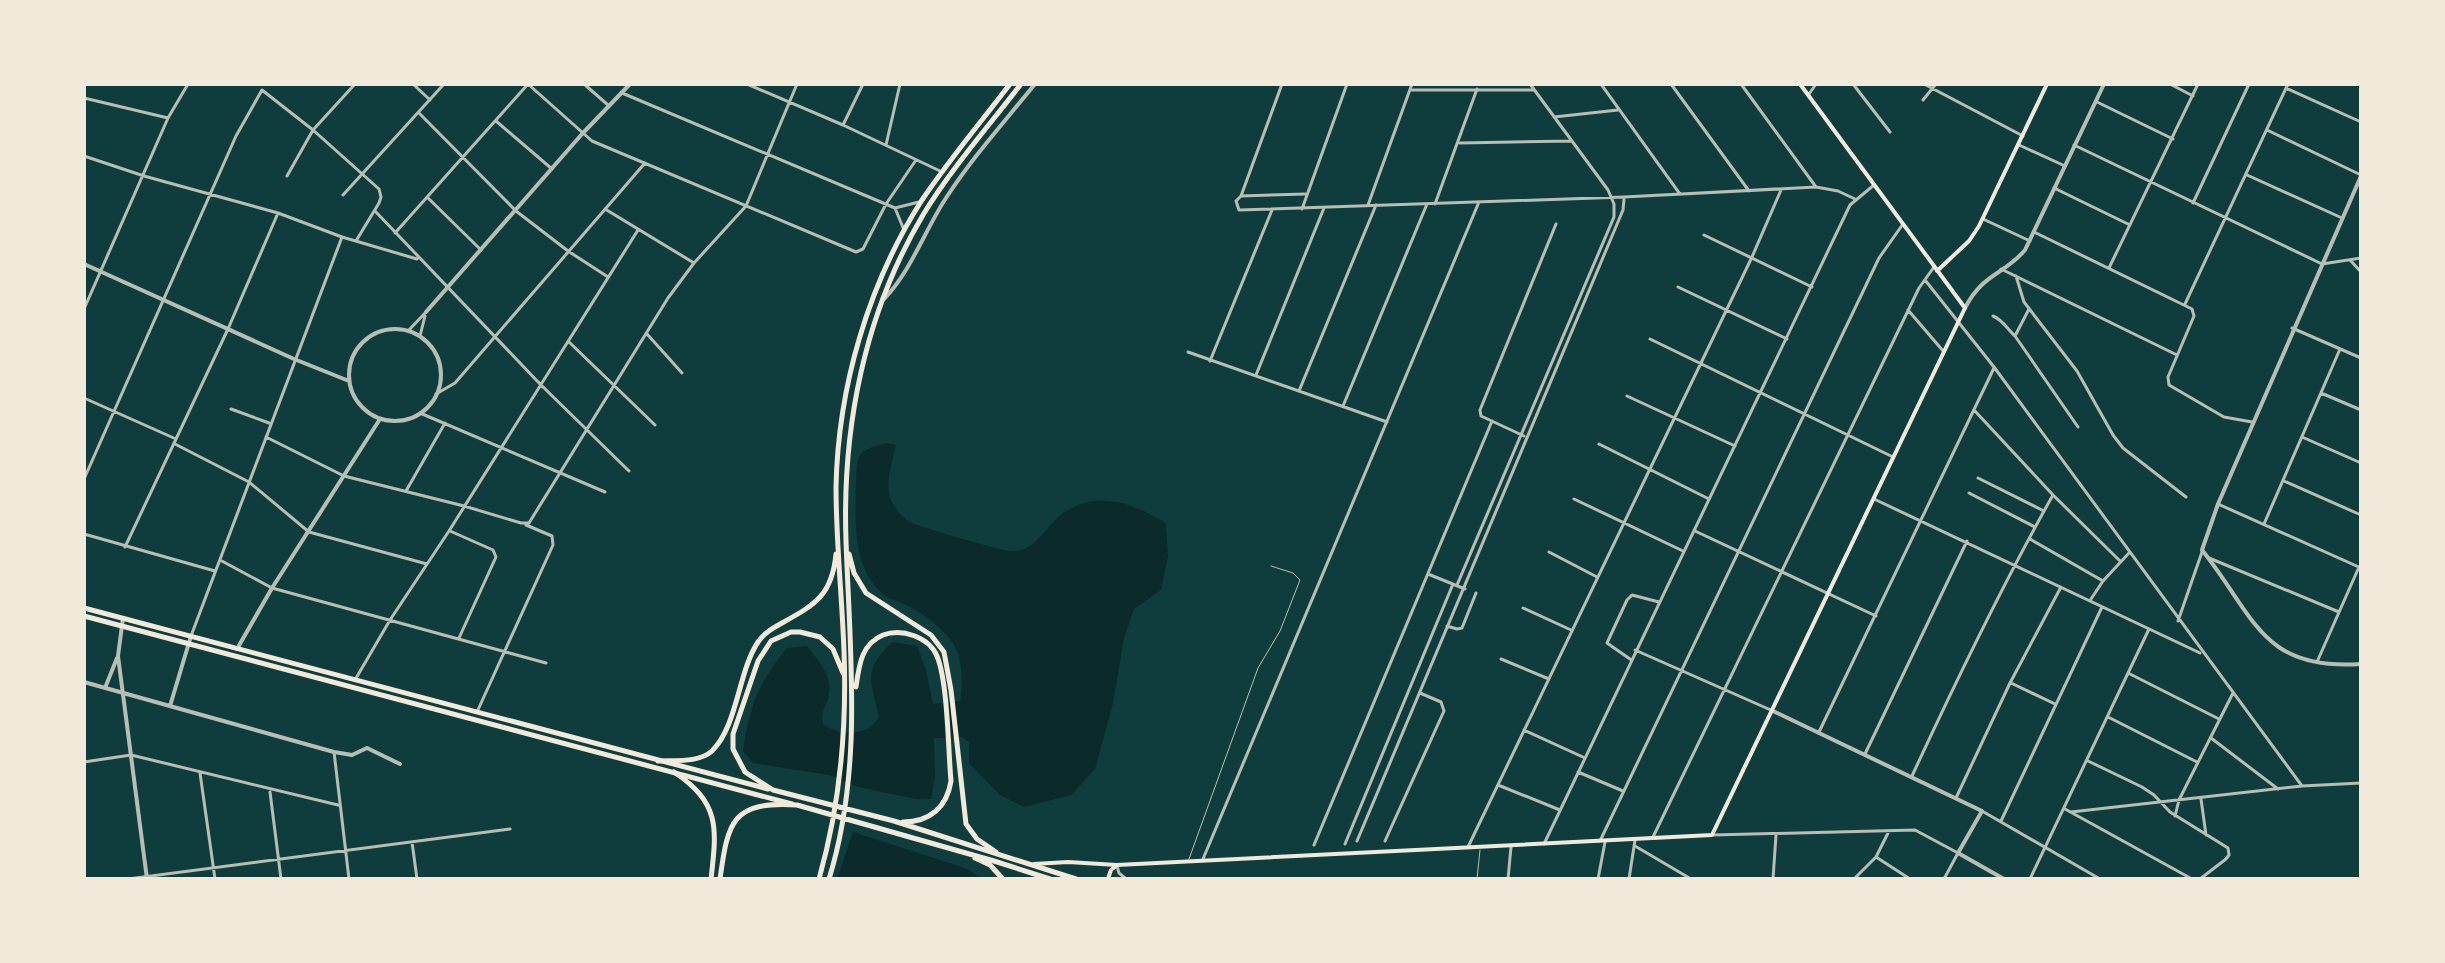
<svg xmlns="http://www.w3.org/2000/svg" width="2445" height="963" font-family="Mulish,sans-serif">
<rect width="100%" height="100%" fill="#0f3d3e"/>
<path fill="#0a2a2b" d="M 887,443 L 896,445 C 893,459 886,479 889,493 C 891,505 900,516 910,522 C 916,526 1002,551 1011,551 C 1033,552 1041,534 1054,521 C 1088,488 1131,500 1166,524 L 1168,557 L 1161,590 L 1134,609 L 1124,638 L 1113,703 L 1095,769 L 1071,795 L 1024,807 L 1000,795 L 969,763 L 969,742 L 962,737 L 934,738 L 935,777 L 931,799 L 916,799 L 858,787 L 829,775 L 753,763 L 743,751 C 749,707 759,682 787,648 L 807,646 C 817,659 832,675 829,693 C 828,706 820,708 823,724 C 839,736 869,737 879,717 C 871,681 862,669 893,642 L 917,646 L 926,670 L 933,704 L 960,701 C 963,684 963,656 952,642 C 939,625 923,613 904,604 C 899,601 892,600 887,597 C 852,573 855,521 856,484 C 857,453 856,451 887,443 Z
M 853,832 L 968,869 L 981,879 L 837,879 Z"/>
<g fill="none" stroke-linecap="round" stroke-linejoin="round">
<path stroke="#b8beb3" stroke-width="1" d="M 1189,859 L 1258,668 L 1280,631 L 1300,580 L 1293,573 L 1271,566
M 1477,879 L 1480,850"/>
<path stroke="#b8beb3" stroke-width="3" d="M 413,84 L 430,100
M 528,84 L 592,141 L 856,252 L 863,249 L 886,204 L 916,160
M 584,84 L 608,105
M 747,84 L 843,125 L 940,171
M 1282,84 L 1241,196 L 1236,201 L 1239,210 L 1624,197 L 1816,187 L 1838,191 L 1855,199
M 1601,84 L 1680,194
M 1671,84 L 1749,191
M 1741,84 L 1816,187
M 1853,84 L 1890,132
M 1924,84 L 2023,136
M 2170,84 L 2193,96
M 2286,88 L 2361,122
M 1410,90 L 1534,90
M 622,93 L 895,208 L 904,230
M 1809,94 L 1816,84
M 84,98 L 168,118
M 1923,100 L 1936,84
M 2097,102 L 2173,139
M 419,113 L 516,211 L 568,251 L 608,277
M 1554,117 L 1618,110
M 496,121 L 552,169
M 843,125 L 863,84
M 2267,130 L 2361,175
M 1460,143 L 1572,141
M 886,145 L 900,84
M 2019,145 L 2065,166
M 2074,145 L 2322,264 L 2361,258
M 84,156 L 144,176 L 278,213 L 342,237 L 417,259
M 2247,175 L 2342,218
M 287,176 L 313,130 L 355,84
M 2054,188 L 2130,225
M 343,195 L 444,84
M 1241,196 L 1305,194
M 428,198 L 481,250
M 2193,203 L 2249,84
M 1435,204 L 1477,89
M 1368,205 L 1412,84
M 895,208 L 919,202
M 605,209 L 694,263
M 1302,209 L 1347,84
M 375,211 L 540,384 L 629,471
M 1983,219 L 2030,241
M 2034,232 L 2192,309 L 2194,316 L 2168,377 L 2169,385 L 2224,417 L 2252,422
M 395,233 L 528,84
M 1704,235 L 1812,287
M 2350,260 L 2361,272
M 2109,268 L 2198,84
M 2001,269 L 2177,355
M 2016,276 L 2024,302 L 2077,371 L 2113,435 L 2123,448 L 2186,497
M 1925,280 L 1994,367 L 2302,786
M 1678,287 L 1787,339
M 2185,304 L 2288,84
M 84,309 L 168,118 L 188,84
M 2029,309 L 2015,336 L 2078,427
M 1908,310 L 1944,352
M 1993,316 C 2003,320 2007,329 2015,336
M 2292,328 L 2361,358
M 409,330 L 426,312
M 647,334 L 682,373
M 420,336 L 425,316
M 1650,339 L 1893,457
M 569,342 L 655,425
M 1188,352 L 1387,422
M 1210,361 L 1272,210
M 1256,375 L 1324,208
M 1299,391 L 1376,205
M 2321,393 L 2361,410
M 436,394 L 455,383 L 645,163
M 1627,396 L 1735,446
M 84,398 L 176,439
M 1343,406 L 1427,204
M 231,409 L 269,423
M 1974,410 L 2053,495 L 2120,561
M 420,413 L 605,492
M 1524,436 L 1481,416 L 1480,410 L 1556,224
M 266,437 L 344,476 L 464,506 L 521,523 L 529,523 L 668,298 L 694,263 L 746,206 L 797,84
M 2302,437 L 2361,463
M 175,444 L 249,482 L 309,532 L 427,564
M 1599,444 L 1709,499
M 1978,478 L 2044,511
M 84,479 L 236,136 L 262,90 L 313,130 L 379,189 L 381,197 L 379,203 L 356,241
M 2284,481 L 2361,515
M 406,491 L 445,423
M 1969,493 L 2035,527
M 1574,499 L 1683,551
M 1874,499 L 2200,653
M 2218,504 L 2361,568
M 2264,524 L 2340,349
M 450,531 L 493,550 L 496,557 L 459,638
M 1695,531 L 1876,616
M 84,534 L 215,571
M 2030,539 L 2103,581
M 125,547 L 228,329 L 278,213
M 1549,552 L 1597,577
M 2209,558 L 2339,612
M 220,560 L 272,588 L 546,663
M 1428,574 L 1465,589
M 1457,585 L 1614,217 L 1614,204 L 1608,190 L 1530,84
M 2091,599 L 2103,581 L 2129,553
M 1523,608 L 1571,630
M 2178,621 L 2202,552
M 1447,626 L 1457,629 L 1462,628 L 1476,593
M 191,636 L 342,237
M 1635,650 L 1773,711
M 1501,659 L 1549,679
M 1630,659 L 1607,643 L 1627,600 L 1632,595 L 1659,602
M 2317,662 L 2359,567
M 2130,674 L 2219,719
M 355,680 L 390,620 L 449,531 L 638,230
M 2011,683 L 2055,704
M 477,712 L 553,545 L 552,536 L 526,525
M 2108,717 L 2197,762
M 1524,730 L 1585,758
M 1819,732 L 1994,368
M 2211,738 L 2278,789
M 334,752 L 349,879
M 1865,754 L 1967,541
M 2088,761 L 2142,787 L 2154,795 L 2170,812 L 2228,848 L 2229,855 L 2226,859 L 2200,879
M 84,762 L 131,755 L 338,805
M 1578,772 L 1623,791
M 200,773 L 215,879
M 1912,776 C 1956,681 2001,587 2053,495
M 1498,785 L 1560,810
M 270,792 L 281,879
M 1956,798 L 2010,683 L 2061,587
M 2201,799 L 2206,835
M 2065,809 L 2192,879
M 1982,811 L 2100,879
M 2071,812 L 2302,786 L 2361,783
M 2175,816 L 2179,800 L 2233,693
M 2001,821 L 2102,607
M 1713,835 L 1915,830 L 1958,853 L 1944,879
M 1653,837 L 1919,288 L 1934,267
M 1357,841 L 1623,210 L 1624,199
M 1385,841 L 1444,711 L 1441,702 L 1420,693
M 1600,841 L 1879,258 L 1903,224
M 412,842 L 417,879
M 1345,844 L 1453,584
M 1544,844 L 1850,205 L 1874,185
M 1314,845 L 1492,421
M 1635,846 L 1691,879
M 1468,847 L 1752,257 L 1781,190
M 1876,857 L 1910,879
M 1203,859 L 1479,202
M 1117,866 L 1119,873 L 1126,879
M 128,879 L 510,829
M 1508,879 L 1511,847
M 1598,879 L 1605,842
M 1629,879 L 1635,840
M 1773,879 L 1776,835
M 1854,879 L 1876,857 L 1889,831
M 2030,879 L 2149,629"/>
<path stroke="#b8beb3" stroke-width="4" d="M 2361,176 L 2218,504 L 2202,550 C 2255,616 2261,671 2361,664
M 84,264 L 294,359 L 349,381
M 884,299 C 911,271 925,230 946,198 C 972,158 1005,121 1035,84
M 1965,308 C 1983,273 2004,275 2025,250 L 2104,84
M 426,312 L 582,134 L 630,84
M349 375a46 46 0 1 1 92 0a46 46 0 1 1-92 0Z
M 123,618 L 118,656 L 147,879
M 237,649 L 272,588 L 380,419
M 84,682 L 334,752 L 352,755 L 367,748 L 400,764
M 105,688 L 117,658
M 170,706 L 191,636
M 1773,711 L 1982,811 L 1958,853 L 2004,879"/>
<path stroke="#f1e9da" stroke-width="4" d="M 1937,271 L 1969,241 L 1979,226 L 2047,84
M 1034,864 L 1068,862 L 1117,865 L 1712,835 L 1965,308 L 1800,84
M 1108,879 L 1111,870 L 1117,865"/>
<path stroke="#f1e9da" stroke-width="5" d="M 84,608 L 768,789
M 84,616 L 792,804"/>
<path stroke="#f1e9da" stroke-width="5" d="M 849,554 L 854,573 L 866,593 L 931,635 L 944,652 L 951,690 L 966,824 L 977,839 L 996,852
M 843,673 L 833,649 L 820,637 L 800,632 L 791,632 L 771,641 L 758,661 L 733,734 L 733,749 L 745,772 L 773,790 L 894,821 L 1076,879
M 856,687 C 859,666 861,644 883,635 C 902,628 929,637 937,656 C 948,683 948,749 951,781 C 947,807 930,822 903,822
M 658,761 C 675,760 699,763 712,751 C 738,725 738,672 758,642 C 764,633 773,628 782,623 C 816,604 832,595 836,554
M 674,772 C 720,803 717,827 711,879
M 975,858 L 990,865 L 1003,879
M 720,879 C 728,821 732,801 797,805 L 994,861 L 1050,879
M 819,879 C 840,805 847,728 844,651 C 842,596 836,542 836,487 C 838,388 868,284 922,200 C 949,160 981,122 1010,84
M 829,879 C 863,769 850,655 846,541 C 842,428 864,314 923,215 C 951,169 988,127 1021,84"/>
</g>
<rect width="2445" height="963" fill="none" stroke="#f1e9da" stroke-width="172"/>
</svg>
